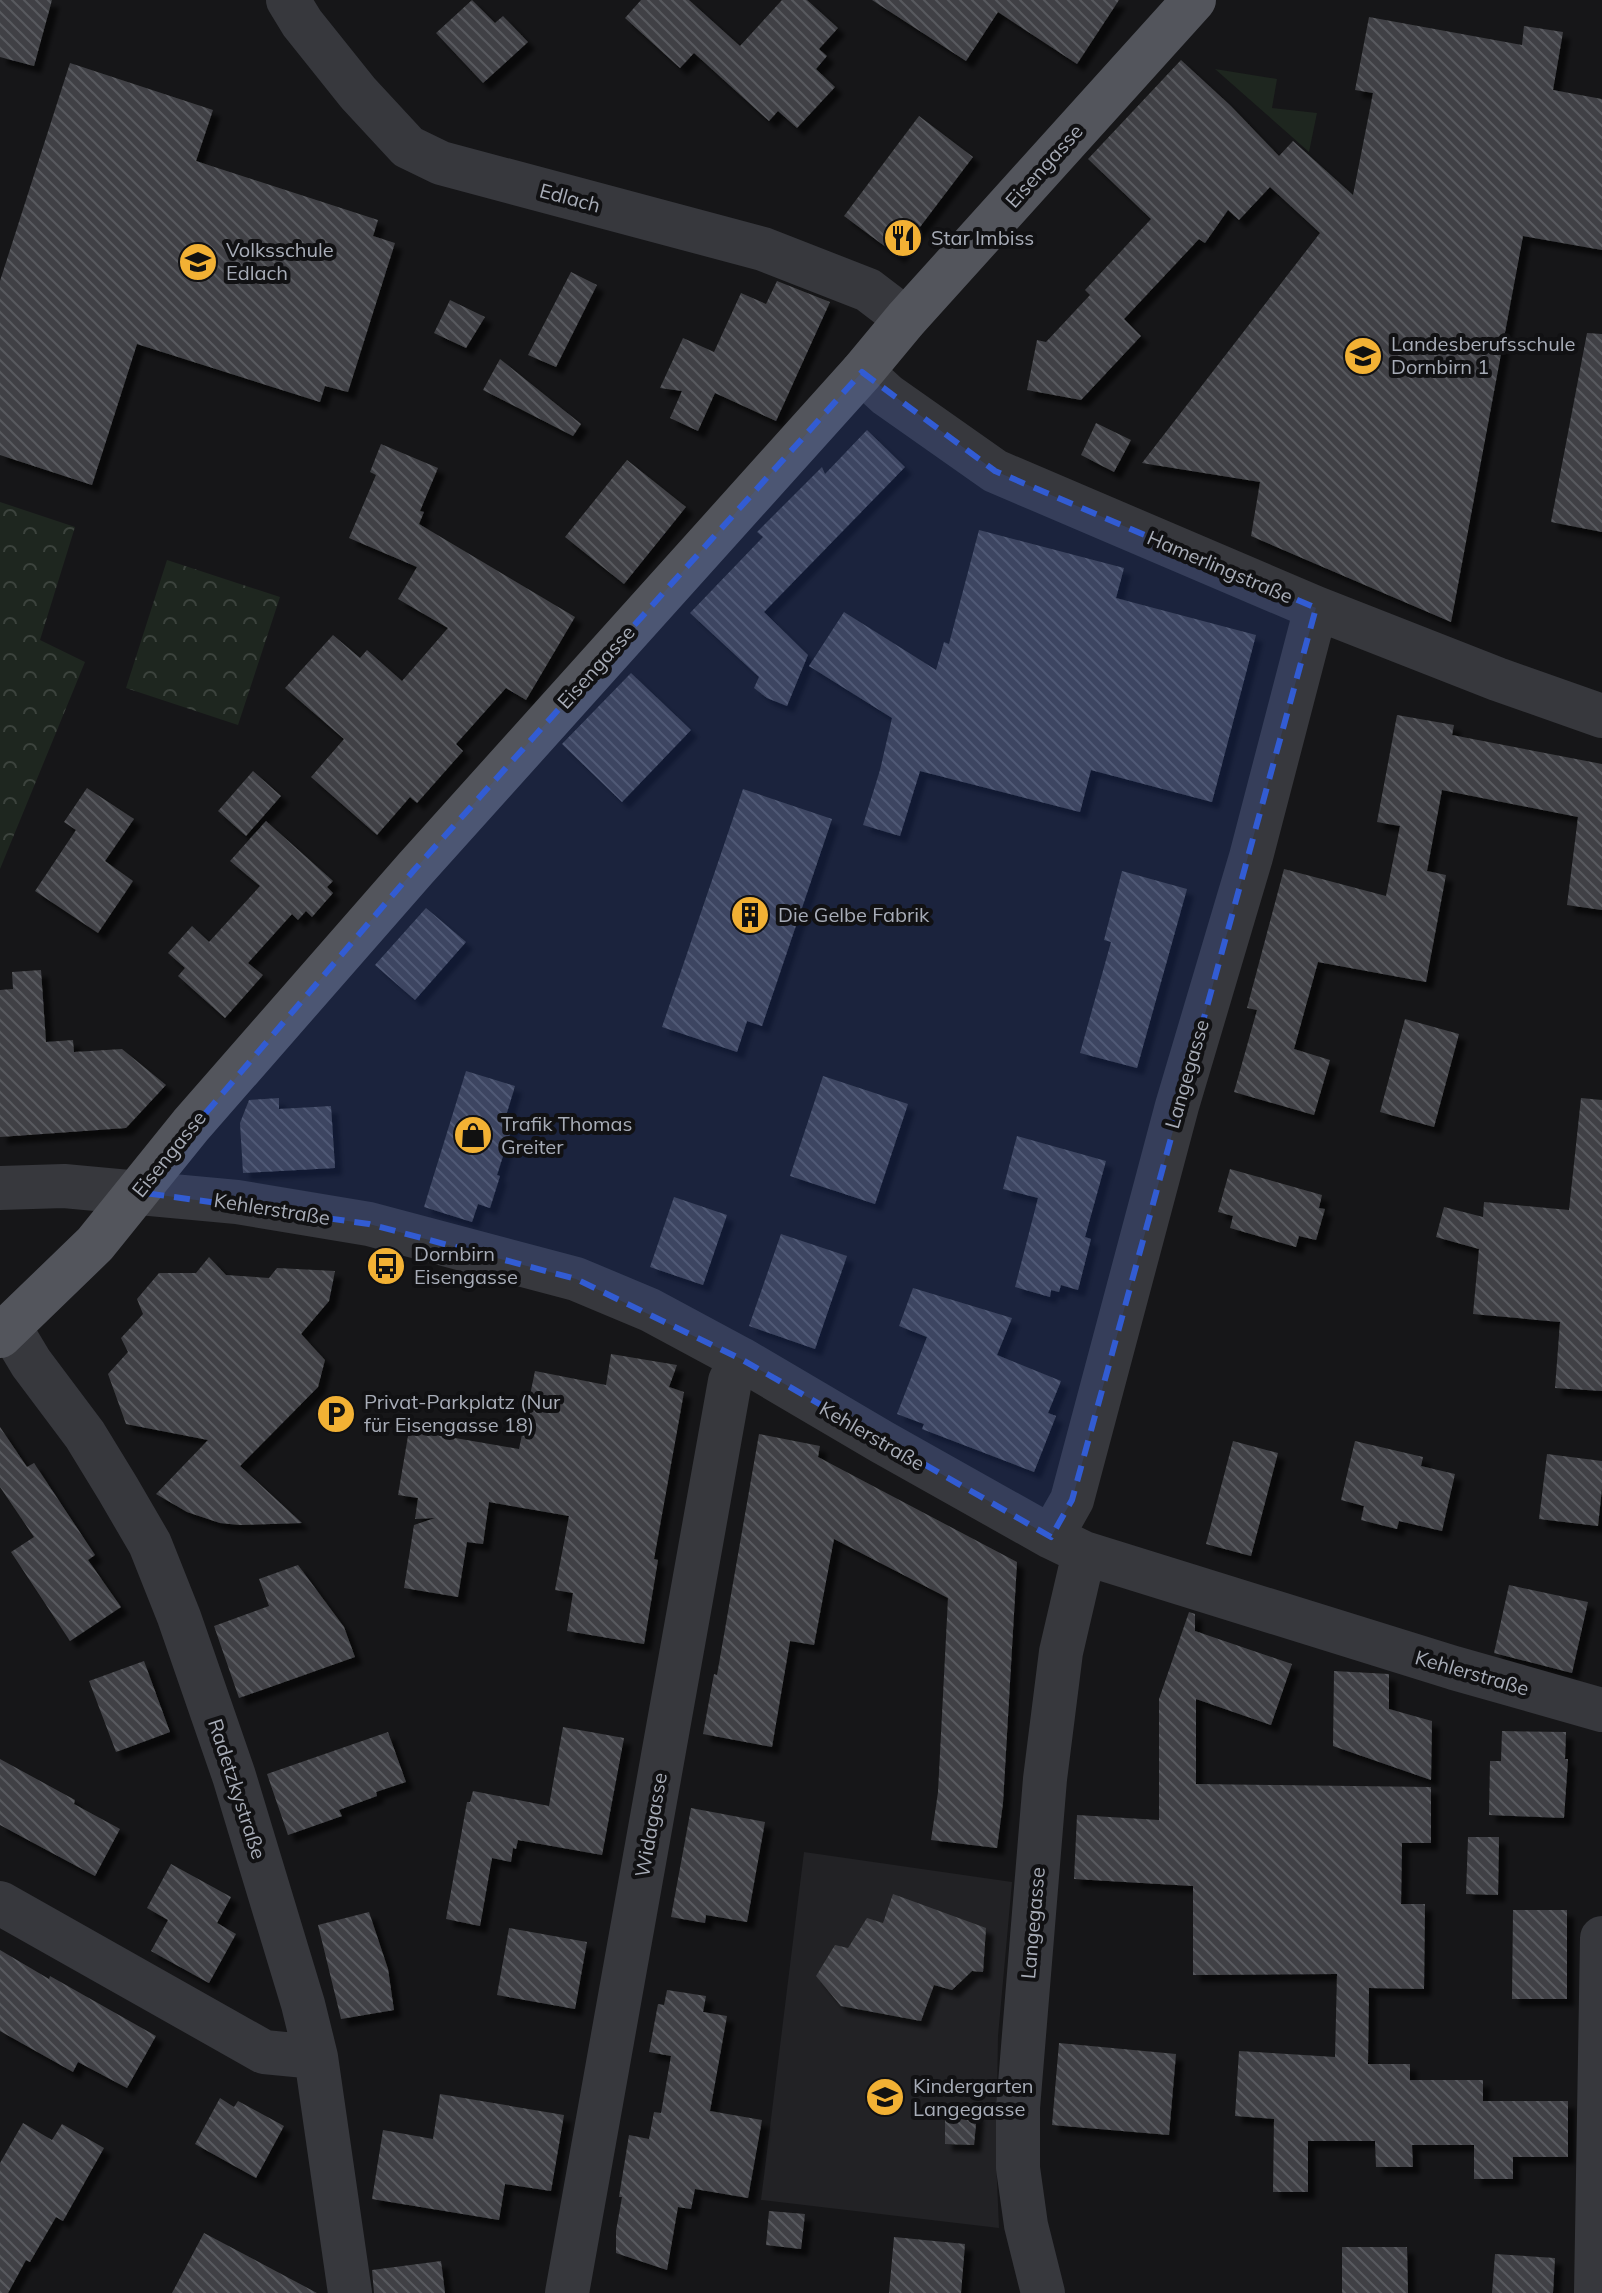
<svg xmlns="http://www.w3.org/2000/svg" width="1602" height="2293" font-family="Mulish,sans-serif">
<defs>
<pattern id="park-crowns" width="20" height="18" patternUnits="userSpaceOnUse" patternTransform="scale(2)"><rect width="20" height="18" fill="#1e261f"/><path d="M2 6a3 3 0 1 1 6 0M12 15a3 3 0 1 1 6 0" fill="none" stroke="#3c433d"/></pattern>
<pattern id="building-back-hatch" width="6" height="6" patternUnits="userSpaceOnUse" patternTransform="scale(2)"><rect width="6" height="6" fill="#404145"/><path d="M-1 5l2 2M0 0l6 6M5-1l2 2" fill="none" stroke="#595a5e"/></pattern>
<filter id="shadow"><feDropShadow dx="7" dy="7" stdDeviation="2" flood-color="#0009"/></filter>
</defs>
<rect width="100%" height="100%" fill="#161618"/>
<path fill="#222225" d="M 804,1852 L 1012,1882 L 998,2036 L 996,2158 L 999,2228 L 761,2200 Z"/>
<path fill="#1e261f" d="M 1215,69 L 1277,79 L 1272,108 L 1317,113 L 1309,152 Z"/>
<path fill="url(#park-crowns)" d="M 0,502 L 75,527 L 40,640 L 85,662 L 0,869 Z
M 167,560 L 280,597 L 238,725 L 126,688 Z"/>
<path fill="url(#building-back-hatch)" filter="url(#shadow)" d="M 0,0 L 52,0 L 34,66 L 0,57 Z
M 472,0 L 495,23 L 503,16 L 528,42 L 483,83 L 436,33 Z
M 641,0 L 689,0 L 740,46 L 782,0 L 807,0 L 838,28 L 819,49 L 827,56 L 816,69 L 835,87 L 797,128 L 778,111 L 769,121 L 694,53 L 680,68 L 625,18 Z
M 872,0 L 1119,0 L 1077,64 L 998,12 L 966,61 Z
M 1369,17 L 1522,45 L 1524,26 L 1563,32 L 1553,90 L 1602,99 L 1602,250 L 1523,236 L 1451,622 L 1251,536 L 1260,482 L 1142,463 L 1320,233 L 1270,187 L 1239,220 L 1228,210 L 1205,243 L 1199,239 L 1124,319 L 1141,336 L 1081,400 L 1027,390 L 1037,340 L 1046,342 L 1090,295 L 1085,290 L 1151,219 L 1088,159 L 1181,60 L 1231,106 L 1279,156 L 1293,141 L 1353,195 L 1373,93 L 1355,90 Z
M 70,63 L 213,110 L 196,161 L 378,220 L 373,236 L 395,243 L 348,392 L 325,386 L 320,402 L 137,344 L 92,485 L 0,455 L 0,281 Z
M 919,116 L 973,157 L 898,256 L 844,216 Z
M 571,272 L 597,285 L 556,367 L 528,355 Z
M 777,281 L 830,302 L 776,421 L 715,393 L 698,431 L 670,418 L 682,391 L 660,388 L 683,338 L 714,352 L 741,293 L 766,304 Z
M 450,300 L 485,317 L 466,348 L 434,333 Z
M 1587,333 L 1602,334 L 1602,532 L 1551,522 Z
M 500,359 L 581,424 L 573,436 L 483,390 Z
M 1096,423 L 1131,440 L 1114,472 L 1081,455 Z
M 867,430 L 905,467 L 764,612 L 808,655 L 787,706 L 767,698 L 754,688 L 759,677 L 690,613 L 763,537 L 757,532 L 822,467 L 825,474 Z
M 381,444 L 438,468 L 420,511 L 424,512 L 419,524 L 575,617 L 526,700 L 506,688 L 456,744 L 463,751 L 417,803 L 410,797 L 377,835 L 311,777 L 344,739 L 285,688 L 333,635 L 360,658 L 367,650 L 402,681 L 448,628 L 398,599 L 417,567 L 349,538 L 376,475 L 370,472 Z
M 627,460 L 686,507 L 624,584 L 565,537 Z
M 979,530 L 1124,568 L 1116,598 L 1256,635 L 1212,802 L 1091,770 L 1080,812 L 920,771 L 900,836 L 863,825 L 880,770 L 892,718 L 809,666 L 844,612 L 936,670 L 944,642 L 949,644 Z
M 631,673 L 691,730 L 622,802 L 562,744 Z
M 1397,715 L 1454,725 L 1452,735 L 1602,764 L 1602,910 L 1567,905 L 1578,817 L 1442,790 L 1427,871 L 1446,875 L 1426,982 L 1318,962 L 1294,1049 L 1330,1060 L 1314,1115 L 1234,1092 L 1257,1010 L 1247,1008 L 1284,869 L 1386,896 L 1400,826 L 1377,822 Z
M 253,771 L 281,796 L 246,836 L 218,811 Z
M 87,788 L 134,819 L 105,861 L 133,881 L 98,933 L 35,891 L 76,830 L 64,822 Z
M 743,789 L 832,819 L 762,1026 L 747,1021 L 737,1052 L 662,1027 Z
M 266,821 L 333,881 L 327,887 L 333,893 L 312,917 L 306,911 L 298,920 L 292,914 L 248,963 L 263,975 L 225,1018 L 178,976 L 185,968 L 168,953 L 192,926 L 209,942 L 260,886 L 230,861 Z
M 1122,871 L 1187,889 L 1137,1068 L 1080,1053 L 1111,942 L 1104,940 Z
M 426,908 L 466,942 L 415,1000 L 375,965 Z
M 41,970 L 46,1042 L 73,1040 L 74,1052 L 122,1049 L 166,1085 L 126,1128 L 0,1137 L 0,990 L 13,989 L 12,972 Z
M 1405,1019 L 1459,1034 L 1434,1127 L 1380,1112 Z
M 466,1071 L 515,1086 L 505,1119 L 515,1118 L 497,1175 L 500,1176 L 490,1208 L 478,1204 L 472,1222 L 424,1207 Z
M 823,1076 L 908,1104 L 875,1204 L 790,1176 Z
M 279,1098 L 279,1109 L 331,1106 L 335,1168 L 243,1173 L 240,1123 L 249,1100 Z
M 1581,1098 L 1602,1100 L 1602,1391 L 1555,1388 L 1560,1322 L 1473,1314 L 1479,1249 L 1436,1237 L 1444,1207 L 1483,1217 L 1484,1202 L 1569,1210 Z
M 1017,1136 L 1106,1161 L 1085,1237 L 1091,1239 L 1078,1290 L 1061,1285 L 1059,1292 L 1051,1290 L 1050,1297 L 1015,1287 L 1038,1198 L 1003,1189 Z
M 1230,1169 L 1322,1195 L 1319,1208 L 1325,1209 L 1316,1240 L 1299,1236 L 1296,1247 L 1230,1228 L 1233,1216 L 1218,1212 Z
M 674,1197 L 727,1215 L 703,1285 L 650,1267 Z
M 781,1234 L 847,1256 L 815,1349 L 749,1326 Z
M 209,1257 L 226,1275 L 269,1278 L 277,1268 L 335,1271 L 329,1301 L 301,1334 L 325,1360 L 318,1387 L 240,1466 L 302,1523 L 240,1525 L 220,1523 L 187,1512 L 156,1494 L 208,1440 L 126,1424 L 108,1374 L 128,1352 L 121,1338 L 143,1314 L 137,1299 L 159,1273 L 196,1273 Z
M 913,1288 L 1012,1318 L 997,1355 L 1061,1381 L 1048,1413 L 1056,1416 L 1034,1472 L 922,1429 L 924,1424 L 897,1414 L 927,1337 L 899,1326 Z
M 611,1354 L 677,1365 L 669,1387 L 684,1392 L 654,1559 L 658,1560 L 644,1644 L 567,1631 L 573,1593 L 555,1590 L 569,1516 L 489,1502 L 483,1544 L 467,1542 L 458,1597 L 404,1588 L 414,1525 L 435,1518 L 415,1519 L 418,1498 L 398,1495 L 409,1430 L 519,1449 L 535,1371 L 606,1385 Z
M 0,1427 L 27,1467 L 34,1463 L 95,1555 L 88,1560 L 121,1607 L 70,1641 L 11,1552 L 34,1537 L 0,1487 Z
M 759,1434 L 820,1446 L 818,1457 L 1017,1562 L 1003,1803 L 997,1848 L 931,1840 L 938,1792 L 948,1598 L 834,1539 L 814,1645 L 790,1641 L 772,1747 L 703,1734 L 714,1674 L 717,1675 Z
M 1233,1441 L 1278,1453 L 1251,1556 L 1206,1544 Z
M 1355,1441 L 1423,1457 L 1421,1466 L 1455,1474 L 1442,1531 L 1399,1521 L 1397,1529 L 1361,1520 L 1364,1506 L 1341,1500 Z
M 1547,1454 L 1602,1461 L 1602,1488 L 1598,1526 L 1539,1519 Z
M 298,1565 L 344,1627 L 355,1657 L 239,1698 L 214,1626 L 269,1606 L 259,1579 Z
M 1509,1585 L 1588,1602 L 1572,1673 L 1494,1653 Z
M 1189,1612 L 1195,1614 L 1195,1631 L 1292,1664 L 1271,1725 L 1196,1699 L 1196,1784 L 1431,1787 L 1431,1843 L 1402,1843 L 1401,1904 L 1425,1904 L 1424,1989 L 1369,1988 L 1368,2064 L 1410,2064 L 1410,2080 L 1483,2080 L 1483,2101 L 1568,2101 L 1568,2157 L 1513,2157 L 1513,2179 L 1474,2179 L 1474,2145 L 1412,2145 L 1413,2167 L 1376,2167 L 1375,2141 L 1308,2141 L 1308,2192 L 1273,2192 L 1274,2119 L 1235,2116 L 1239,2051 L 1335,2057 L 1337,1974 L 1193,1975 L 1193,1886 L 1074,1879 L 1077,1815 L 1159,1820 L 1159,1699 Z
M 144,1661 L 170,1732 L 116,1752 L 89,1681 Z
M 1334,1671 L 1389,1674 L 1389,1709 L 1432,1721 L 1431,1780 L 1333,1746 Z
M 563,1727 L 624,1738 L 602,1855 L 518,1840 L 516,1849 L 513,1848 L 511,1862 L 492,1858 L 480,1926 L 446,1919 L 467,1802 L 470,1802 L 473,1791 L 549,1806 Z
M 1502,1731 L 1566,1732 L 1565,1759 L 1568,1759 L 1564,1818 L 1489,1815 L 1490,1761 L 1501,1761 Z
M 388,1732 L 406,1782 L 376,1792 L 377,1796 L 339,1810 L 342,1816 L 288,1835 L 267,1774 Z
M 0,1759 L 75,1800 L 74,1804 L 120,1829 L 95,1876 L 0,1825 Z
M 691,1808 L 765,1822 L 747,1922 L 706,1915 L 705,1923 L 671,1917 Z
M 1468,1837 L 1499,1837 L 1498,1895 L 1466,1894 Z
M 171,1864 L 231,1897 L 217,1923 L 236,1934 L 209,1983 L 151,1951 L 168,1920 L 147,1908 Z
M 893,1894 L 986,1928 L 983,1972 L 972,1971 L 952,1990 L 934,1985 L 921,2021 L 841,2006 L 816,1976 L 835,1945 L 848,1948 L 867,1918 L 883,1923 Z
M 1513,1910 L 1567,1910 L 1567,1999 L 1512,1999 Z
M 369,1912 L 388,1969 L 394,2010 L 341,2019 L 318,1925 Z
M 509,1928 L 587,1942 L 575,2009 L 497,1995 Z
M 0,1950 L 49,1979 L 50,1976 L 156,2036 L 127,2088 L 78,2062 L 73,2072 L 0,2031 Z
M 667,1990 L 706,1996 L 703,2012 L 727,2016 L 710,2111 L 762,2120 L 748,2198 L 695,2189 L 691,2209 L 678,2207 L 667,2270 L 616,2253 L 616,2231 L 622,2197 L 619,2197 L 629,2135 L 649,2139 L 654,2112 L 661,2113 L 671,2056 L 649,2052 L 658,2004 L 664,2005 Z
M 1059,2043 L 1176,2054 L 1169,2135 L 1052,2125 Z
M 440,2094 L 564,2115 L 551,2191 L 505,2184 L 499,2220 L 372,2199 L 383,2130 L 433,2139 Z
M 220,2098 L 234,2107 L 238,2101 L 284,2126 L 256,2178 L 195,2144 Z
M 945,2113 L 977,2113 L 974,2145 L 945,2144 Z
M 23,2123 L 52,2140 L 62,2124 L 104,2148 L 63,2221 L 56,2217 L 30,2262 L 26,2260 L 8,2293 L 0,2293 L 0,2163 Z
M 769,2211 L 805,2214 L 801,2249 L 766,2245 Z
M 204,2233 L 317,2293 L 172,2293 Z
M 894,2237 L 965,2244 L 961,2293 L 889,2293 Z
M 1342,2247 L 1407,2247 L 1408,2293 L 1342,2293 Z
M 1495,2254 L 1555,2258 L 1553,2293 L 1492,2293 Z
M 441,2261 L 445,2293 L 374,2293 L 372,2270 Z"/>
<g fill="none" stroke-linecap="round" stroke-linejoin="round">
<path stroke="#37383d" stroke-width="44" d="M 288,0 L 302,23 L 358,93 L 408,147 L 441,163 L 763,249 L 868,290 L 906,319
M 862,372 L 887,395 L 995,471 L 1316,608 L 1497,679 L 1602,716
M 0,1188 L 64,1186 L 237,1202 L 369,1224 L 576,1279 L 650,1310 L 741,1359 L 882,1442 L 1051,1537 L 1084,1553 L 1454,1668 L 1602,1710
M 10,1328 L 31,1363 L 85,1435 L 118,1489 L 150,1544 L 179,1617 L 234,1776 L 303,2004 L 316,2057 L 350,2293
M 1051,1537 L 1072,1500 L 1177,1106 L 1251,857 L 1316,608
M 0,1903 L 264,2052 L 316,2057
M 567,2293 L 730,1381 L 741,1359
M 1043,2293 L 1026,2225 L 1018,2168 L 1018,2108 L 1045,1779 L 1061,1652 L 1084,1553
M 1596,2293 L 1602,1938"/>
<path stroke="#53555c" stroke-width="44" d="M 0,1336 L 95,1244 L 191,1125 L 415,869 L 862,372 L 906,319 L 1194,0"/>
</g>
<path fill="#325cd3" fill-opacity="0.2" stroke="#325cd3" stroke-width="6" stroke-dasharray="16 10" stroke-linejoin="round" d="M 862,372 L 995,471 L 1316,608 L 1072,1500 L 1051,1537 L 741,1359 L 576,1279 L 369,1224 L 138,1192 L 415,869 Z"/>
<defs>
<g id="restaurant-disc" transform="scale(2)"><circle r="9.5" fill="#f2b134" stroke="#111113"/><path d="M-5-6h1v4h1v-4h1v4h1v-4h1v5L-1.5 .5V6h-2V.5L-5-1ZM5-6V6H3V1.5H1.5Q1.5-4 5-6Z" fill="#111"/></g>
<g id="school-disc" transform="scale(2)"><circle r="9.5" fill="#f2b134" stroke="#111113"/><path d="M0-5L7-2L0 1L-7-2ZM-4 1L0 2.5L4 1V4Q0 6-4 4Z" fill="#111"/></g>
<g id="building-disc" transform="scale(2)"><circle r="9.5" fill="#f2b134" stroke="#111113"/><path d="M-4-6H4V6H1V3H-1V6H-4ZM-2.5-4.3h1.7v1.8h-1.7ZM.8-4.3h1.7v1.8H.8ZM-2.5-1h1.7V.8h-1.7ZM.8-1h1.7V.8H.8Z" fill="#111"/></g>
<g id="shop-disc" transform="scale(2)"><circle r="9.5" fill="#f2b134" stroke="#111113"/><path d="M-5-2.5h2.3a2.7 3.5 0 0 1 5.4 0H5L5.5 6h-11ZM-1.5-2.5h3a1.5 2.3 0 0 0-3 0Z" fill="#111"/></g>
<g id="bus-disc" transform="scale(2)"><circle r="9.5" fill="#f2b134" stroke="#111113"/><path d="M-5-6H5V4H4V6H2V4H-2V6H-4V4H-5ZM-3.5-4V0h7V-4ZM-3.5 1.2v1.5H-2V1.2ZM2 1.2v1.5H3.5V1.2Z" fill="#111"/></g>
<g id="parking-disc" transform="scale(2)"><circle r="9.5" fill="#f2b134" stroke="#111113"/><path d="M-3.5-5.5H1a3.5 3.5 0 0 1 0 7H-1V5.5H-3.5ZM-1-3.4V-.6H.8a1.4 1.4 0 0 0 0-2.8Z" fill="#111"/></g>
</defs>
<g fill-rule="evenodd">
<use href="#restaurant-disc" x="903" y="238"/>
<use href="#school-disc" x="198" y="262"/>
<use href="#school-disc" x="1363" y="356"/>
<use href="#building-disc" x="750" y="915"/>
<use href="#shop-disc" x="473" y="1135"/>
<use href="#bus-disc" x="386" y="1266"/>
<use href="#parking-disc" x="336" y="1414"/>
<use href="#school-disc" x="885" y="2097"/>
</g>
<g text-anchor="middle" stroke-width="8" stroke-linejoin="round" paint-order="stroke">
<g font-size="20" fill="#a8adb8" stroke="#111113">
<text transform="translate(1044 166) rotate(-48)" y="7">Eisengasse</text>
<text transform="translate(570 198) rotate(15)" y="7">Edlach</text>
<text transform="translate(1220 567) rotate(23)" y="7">Hamerlingstraße</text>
<text transform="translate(596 667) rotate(-48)" y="7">Eisengasse</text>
<text transform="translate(1187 1074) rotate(-74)" y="7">Langegasse</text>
<text transform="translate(169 1154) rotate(-51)" y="7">Eisengasse</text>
<text transform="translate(272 1209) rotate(9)" y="7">Kehlerstraße</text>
<text transform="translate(872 1436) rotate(30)" y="7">Kehlerstraße</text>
<text transform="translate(1472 1673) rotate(16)" y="7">Kehlerstraße</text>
<text transform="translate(237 1789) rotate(72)" y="7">Radetzkystraße</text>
<text transform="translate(651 1825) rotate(-80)" y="7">Widagasse</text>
<text transform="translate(1033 1923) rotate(-85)" y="7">Langegasse</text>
</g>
<g font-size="20" fill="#a8adb8" stroke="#111113" text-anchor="start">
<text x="931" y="245">Star Imbiss</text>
<text x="226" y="257">Volksschule<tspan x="226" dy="23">Edlach</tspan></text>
<text x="1391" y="351">Landesberufsschule<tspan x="1391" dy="23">Dornbirn 1</tspan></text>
<text x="778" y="922">Die Gelbe Fabrik</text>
<text x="501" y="1131">Trafik Thomas<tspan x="501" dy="23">Greiter</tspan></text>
<text x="414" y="1261">Dornbirn<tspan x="414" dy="23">Eisengasse</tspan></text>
<text x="364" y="1409">Privat-Parkplatz (Nur<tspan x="364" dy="23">für Eisengasse 18)</tspan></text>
<text x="913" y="2093">Kindergarten<tspan x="913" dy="23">Langegasse</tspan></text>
</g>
</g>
</svg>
